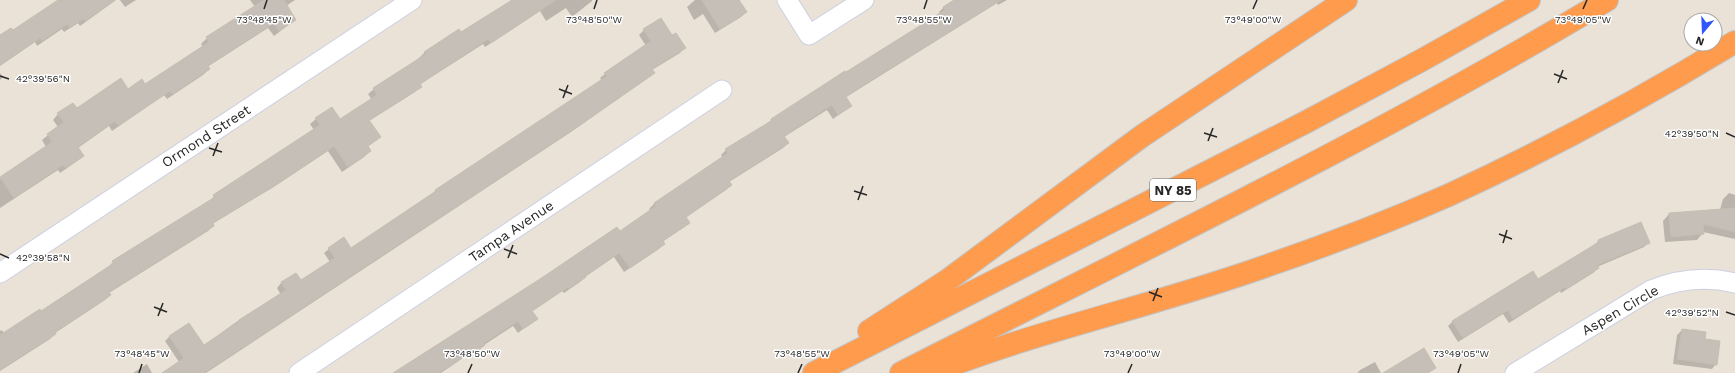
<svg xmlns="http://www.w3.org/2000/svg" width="1735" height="373" font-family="'Work Sans',sans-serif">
<rect width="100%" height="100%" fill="#eae2d7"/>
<path fill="#0003" d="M 59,0 L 116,0 L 80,26 L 78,23 L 64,32 L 62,29 L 37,46 L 35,42 L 0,66 L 0,37 L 13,32 Z
M 120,0 L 136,0 L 125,7 Z
M 250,0 L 295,0 L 286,6 L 295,20 L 274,36 L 268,28 L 207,67 L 209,69 L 203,75 L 167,99 L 164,95 L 112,131 L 109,126 L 78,148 L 83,156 L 77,161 L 60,173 L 58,170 L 0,208 L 0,179 L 46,147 L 42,140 L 58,127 L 53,120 L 58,114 L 145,85 L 203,47 L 201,44 L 207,38 L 255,7 Z
M 513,0 L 592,0 L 592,1 L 572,17 L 566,8 L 546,21 L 540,11 L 485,47 L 483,44 L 419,85 L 420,86 L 415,92 L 369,121 L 379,137 L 367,147 L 370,151 L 364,157 L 342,172 L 328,151 L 272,188 L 212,224 L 213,226 L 208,231 L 109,293 L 110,295 L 105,300 L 55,333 L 50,339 L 0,371 L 0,331 L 2,330 L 4,334 L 41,312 L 107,268 L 113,262 L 209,202 L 214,196 L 314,130 L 310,124 L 316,119 L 340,121 L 372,100 L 368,94 L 374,89 L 420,59 L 419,58 L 425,52 L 461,34 Z
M 695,0 L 738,0 L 746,12 L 741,17 L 715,33 L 703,14 L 694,20 L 687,7 Z
M 956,0 L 1007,0 L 998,5 L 997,3 L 851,94 L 846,97 L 851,106 L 833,119 L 827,110 L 784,137 L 788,143 L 783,148 L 729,182 L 731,185 L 726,190 L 685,218 L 683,227 L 662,242 L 663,244 L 659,249 L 624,272 L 614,257 L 585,277 L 580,282 L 564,293 L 562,291 L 531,312 L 536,319 L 518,333 L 513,326 L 484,345 L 479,350 L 467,358 L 466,356 L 441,373 L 395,373 L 619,233 L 651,211 L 649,209 L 654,204 L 723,158 L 721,155 L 726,150 L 940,15 L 939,12 L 944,7 Z
M 644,30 L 684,48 L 680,53 L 652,70 L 653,73 L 649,77 L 571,132 L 206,373 L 164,373 L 179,362 L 165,341 L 170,336 L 203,346 L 239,320 L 281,295 L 277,288 L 281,283 L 300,282 L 330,262 L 324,253 L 329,249 L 350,249 L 431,195 L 436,190 L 602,81 L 600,78 L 605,74 L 646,46 L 639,35 Z
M 0,73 L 3,77 L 0,80 Z
M 1729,193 L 1735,195 L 1735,239 L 1703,232 L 1703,233 L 1697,240 L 1665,242 L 1663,221 L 1669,214 L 1720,210 L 1723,199 Z
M 1641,223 L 1649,242 L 1644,247 L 1597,267 L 1598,268 L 1593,273 L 1561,293 L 1560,291 L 1509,323 L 1503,314 L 1458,342 L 1448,326 L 1453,321 L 1538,281 L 1594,246 L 1598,241 Z
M 1682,330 L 1704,340 L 1716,364 L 1712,369 L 1673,364 L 1677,335 Z
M 1375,362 L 1381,373 L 1357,373 L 1360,370 Z
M 147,364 L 152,373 L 133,373 Z"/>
<path fill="#c5bfb7" stroke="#c5beb1" d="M 58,0 L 115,0 L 85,21 L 83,19 L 70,28 L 67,24 L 42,41 L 40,38 L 0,65 L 0,35 L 11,28 L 13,30 Z
M 264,0 L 284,0 L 296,20 L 279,31 L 274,23 L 208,66 L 210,69 L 173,94 L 170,91 L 118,126 L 115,121 L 78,147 L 84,156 L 66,168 L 63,165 L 14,198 L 0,177 L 52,142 L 47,134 L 64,122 L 57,113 L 73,103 L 77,108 L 121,78 L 128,89 L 142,79 L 145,84 L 209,42 L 206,37 Z
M 512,0 L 556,0 L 491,43 L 488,39 L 420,84 L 422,87 L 369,120 L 381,137 L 368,146 L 371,151 L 348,167 L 334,146 L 279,183 L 213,223 L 214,226 L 109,292 L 111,295 L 55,332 L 56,334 L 0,370 L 0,335 L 40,309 L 41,311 L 114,263 L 112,261 L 215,197 L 213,195 L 320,125 L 315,118 L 332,107 L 340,119 L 377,95 L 373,88 L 426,54 L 424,52 L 459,29 L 461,32 Z
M 702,0 L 739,0 L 747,12 L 720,29 Z
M 954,0 L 1001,0 L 857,89 L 846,97 L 852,106 L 838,115 L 832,105 L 784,136 L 789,143 L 729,181 L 732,185 L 686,217 L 690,223 L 663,241 L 665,244 L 630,268 L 619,253 L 585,276 L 586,277 L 569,289 L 568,287 L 532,311 L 538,319 L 523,329 L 518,321 L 484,343 L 485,345 L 472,354 L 471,352 L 439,373 L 393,373 L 540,279 L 617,227 L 620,231 L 656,206 L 654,203 L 728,153 L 725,149 L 771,121 L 771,119 L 845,71 L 846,72 L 945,10 L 943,7 Z
M 661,18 L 672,35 L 676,33 L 686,48 L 652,69 L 655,73 L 577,127 L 204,373 L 162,373 L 184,358 L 169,336 L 189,323 L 204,345 L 240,321 L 239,320 L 286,290 L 281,282 L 296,273 L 301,280 L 335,258 L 328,248 L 344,237 L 351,248 L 436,191 L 435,190 L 607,76 L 604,73 L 651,41 L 643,29 Z
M 1735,208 L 1735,232 L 1703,224 L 1704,234 L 1671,237 L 1669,213 Z
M 1641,222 L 1650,243 L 1597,265 L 1599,268 L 1566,289 L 1565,287 L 1513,319 L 1508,310 L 1463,338 L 1452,321 L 1533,271 L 1538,279 L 1599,242 L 1598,240 Z
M 1682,329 L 1706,332 L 1705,339 L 1720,341 L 1717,365 L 1677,359 Z
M 1424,348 L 1436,368 L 1428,373 L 1383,373 Z"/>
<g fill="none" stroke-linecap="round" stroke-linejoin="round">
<g stroke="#ccd0e1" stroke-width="21">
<path id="minor" d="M 787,0 L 809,35 L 864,0
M 0,273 L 412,0
M 299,373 L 722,90
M 1515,373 L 1651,290 C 1679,279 1706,276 1735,283"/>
</g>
<g stroke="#c3c3c3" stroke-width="24">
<path id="highway" d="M 869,331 L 948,280 L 1142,136 L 1346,0
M 814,373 L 1306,122 L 1422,60 L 1529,0
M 901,373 C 1138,252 1379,137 1607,0
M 931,373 C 1041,329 1158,305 1269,265 C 1330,244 1390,221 1449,195 C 1547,150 1643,98 1735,42"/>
</g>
<use href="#minor" stroke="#fff" stroke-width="19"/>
<use href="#highway" stroke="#ff9b4d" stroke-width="22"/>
</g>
<path fill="none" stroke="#272727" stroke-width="1.5" d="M 264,9 L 267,0M 594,9 L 597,0M 924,9 L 927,0M 1253,9 L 1257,0M 1583,9 L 1587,0M 1554,74 L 1567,79M 0,76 L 9,79M 1558,83 L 1563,70M 559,89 L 572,94M 563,98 L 568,85M 1204,133 L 1217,137M 1726,133 L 1735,137M 1208,141 L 1213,128M 209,148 L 222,152M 213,156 L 218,143M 854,191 L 867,195M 858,200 L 863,186M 1499,234 L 1512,239M 1503,243 L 1507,230M 504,249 L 517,254M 0,254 L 9,258M 508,258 L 513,245M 1149,292 L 1162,297M 1153,301 L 1158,288M 154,307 L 167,312M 1726,312 L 1735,315M 158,316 L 163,303M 139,373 L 142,364M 468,373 L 472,364M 798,373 L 802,364M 1128,373 L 1132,364M 1458,373 L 1461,364"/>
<g text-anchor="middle" stroke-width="3" stroke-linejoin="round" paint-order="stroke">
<rect fill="#fff" stroke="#686868" stroke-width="1" x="1150" y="179" width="46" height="22" rx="3"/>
<g font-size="13" font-weight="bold" fill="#272727">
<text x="1173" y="195">NY 85</text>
</g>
<g font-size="14" fill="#272727" stroke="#fff">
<text transform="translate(206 136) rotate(-33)" y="5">Ormond Street</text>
<text transform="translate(511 231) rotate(-34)" y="5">Tampa Avenue</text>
<text transform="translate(1620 310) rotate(-30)" y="5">Aspen Circle</text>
</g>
</g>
<g font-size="10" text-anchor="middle" fill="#272727" stroke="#fff" stroke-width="3" stroke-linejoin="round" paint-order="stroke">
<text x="924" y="23">73°48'55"W</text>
<text x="1253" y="23">73°49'00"W</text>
<text x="1583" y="23">73°49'05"W</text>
<text x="264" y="23">73°48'45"W</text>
<text x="594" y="23">73°48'50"W</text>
<text x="43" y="82">42°39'56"N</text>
<text x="1692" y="137">42°39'50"N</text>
<text x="43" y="261">42°39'58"N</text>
<text x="1692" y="316">42°39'52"N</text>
<text x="142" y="357">73°48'45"W</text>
<text x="472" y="357">73°48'50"W</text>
<text x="802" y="357">73°48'55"W</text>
<text x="1132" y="357">73°49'00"W</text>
<text x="1461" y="357">73°49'05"W</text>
</g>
<g transform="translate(1703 32) rotate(199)"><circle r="19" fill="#ffffff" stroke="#a9a9a9"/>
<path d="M0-3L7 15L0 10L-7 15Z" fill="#2f55ff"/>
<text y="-6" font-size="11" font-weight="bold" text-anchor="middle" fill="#272727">N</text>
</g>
</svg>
